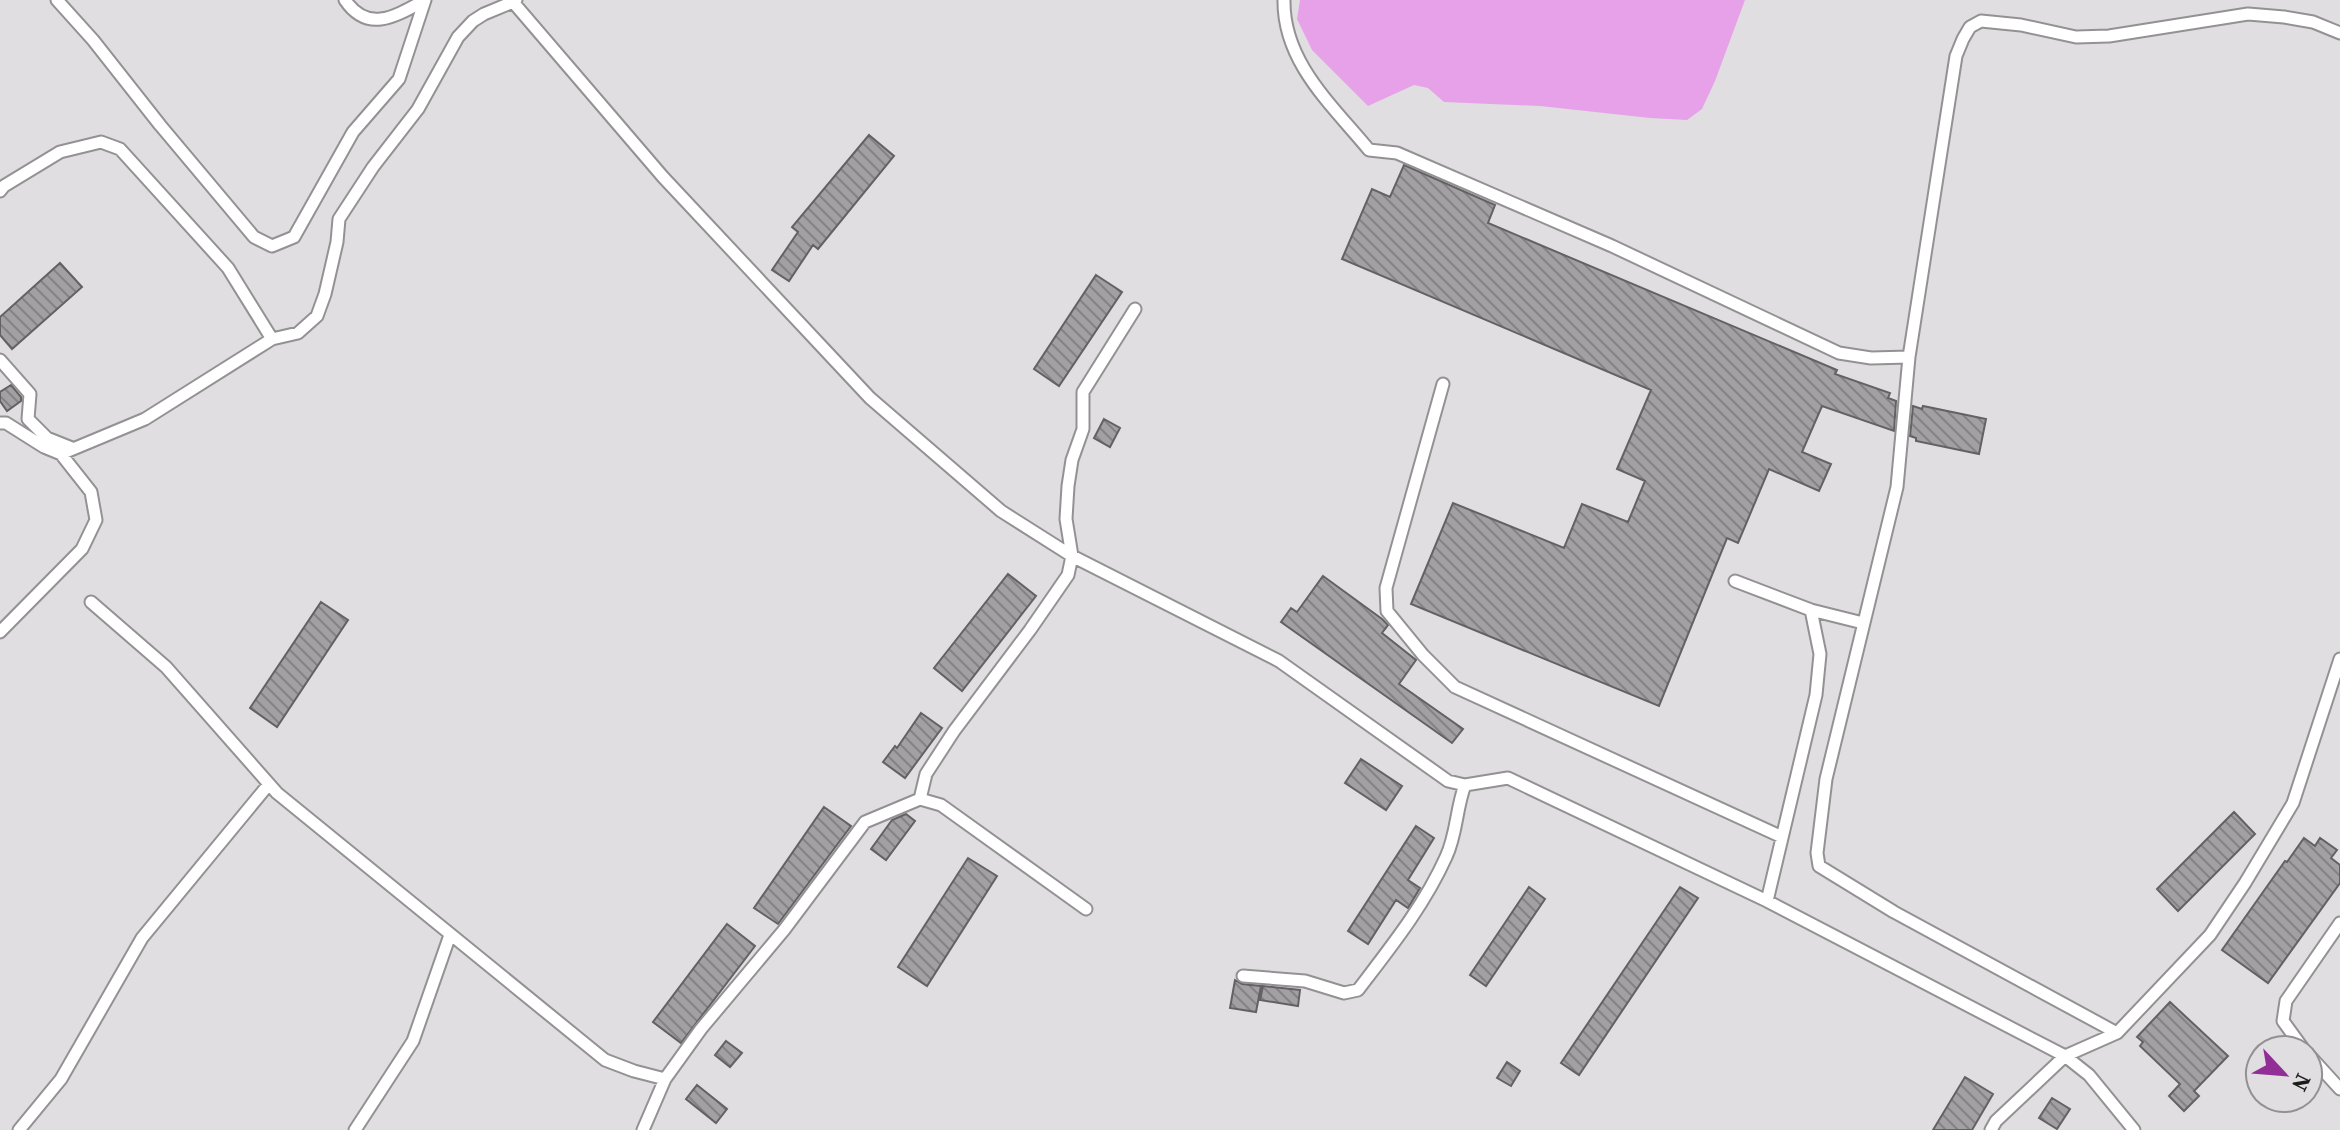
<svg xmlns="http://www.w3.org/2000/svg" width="2340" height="1130" font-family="'Source Serif 4',serif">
<defs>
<pattern id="building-back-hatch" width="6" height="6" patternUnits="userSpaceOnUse" patternTransform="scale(2)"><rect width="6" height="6" fill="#a3a0a3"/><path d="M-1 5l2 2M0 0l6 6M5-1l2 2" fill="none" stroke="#848284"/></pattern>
</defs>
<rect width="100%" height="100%" fill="#e1dee1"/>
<path fill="#e7a1e9" d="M 1300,0 L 1745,0 L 1715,81 L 1702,109 L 1687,120 L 1650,118 L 1540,106 L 1444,102 L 1428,88 L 1414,85 L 1368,106 L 1312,50 L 1297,19 Z"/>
<path fill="url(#building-back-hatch)" stroke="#636163" stroke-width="2" d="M 869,135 L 894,156 L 818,249 L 813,245 L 789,281 L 772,270 L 798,232 L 792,227 Z
M 1404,165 L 1495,205 L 1488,223 L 1837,370 L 1835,374 L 1890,393 L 1888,398 L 1896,401 L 1894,431 L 1822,406 L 1802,452 L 1831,464 L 1819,491 L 1769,469 L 1738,543 L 1727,538 L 1659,706 L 1411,604 L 1453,503 L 1564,548 L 1582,504 L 1628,522 L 1645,481 L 1617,469 L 1651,390 L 1342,259 L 1372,189 L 1390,197 Z
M 60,263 L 82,287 L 12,349 L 0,335 L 0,317 Z
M 1096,275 L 1122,292 L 1059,386 L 1034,369 Z
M 11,385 L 21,397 L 21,401 L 7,411 L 0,401 L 0,392 Z
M 1913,406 L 1922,409 L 1923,406 L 1986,419 L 1979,454 L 1916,441 L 1916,438 L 1910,436 Z
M 1104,419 L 1120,428 L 1110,447 L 1094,438 Z
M 1008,574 L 1036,596 L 962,691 L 934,668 Z
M 1323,576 L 1382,619 L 1388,625 L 1382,633 L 1416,660 L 1399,684 L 1463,729 L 1452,743 L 1281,622 L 1291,608 L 1297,612 Z
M 321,602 L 348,620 L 277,727 L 250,708 Z
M 921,713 L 942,728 L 905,778 L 883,762 L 895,746 L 897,748 Z
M 1361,759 L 1402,786 L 1386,810 L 1345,783 Z
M 824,807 L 851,826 L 778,924 L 754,908 Z
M 2234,812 L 2255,834 L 2178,911 L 2157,889 Z
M 906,814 L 915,821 L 886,860 L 871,849 L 892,820 Z
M 1416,826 L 1434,838 L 1408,880 L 1420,888 L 1408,908 L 1396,900 L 1368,944 L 1348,931 Z
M 2304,838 L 2315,846 L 2320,838 L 2337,850 L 2331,858 L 2340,865 L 2340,883 L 2268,983 L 2222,950 L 2285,861 L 2287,862 Z
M 968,858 L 997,876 L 927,986 L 898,967 Z
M 1529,887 L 1545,899 L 1486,986 L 1470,975 Z
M 1680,887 L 1698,898 L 1579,1075 L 1561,1063 Z
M 727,924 L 755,946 L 681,1043 L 653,1022 Z
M 1235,980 L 1242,984 L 1261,986 L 1256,1012 L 1230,1008 Z
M 1263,986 L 1300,990 L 1298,1006 L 1260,1000 Z
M 2170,1002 L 2228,1056 L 2194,1091 L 2199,1096 L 2184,1111 L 2169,1096 L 2180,1084 L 2140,1046 L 2143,1042 L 2137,1037 Z
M 726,1041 L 742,1053 L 730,1067 L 715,1055 Z
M 1507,1062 L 1520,1071 L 1511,1086 L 1497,1078 Z
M 1965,1077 L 1993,1094 L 1972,1130 L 1933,1130 Z
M 697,1085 L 727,1109 L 716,1123 L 686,1099 Z
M 2052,1098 L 2070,1109 L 2057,1129 L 2039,1118 Z"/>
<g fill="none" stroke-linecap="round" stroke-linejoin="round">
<g stroke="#949194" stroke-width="15">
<path id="lane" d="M 57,0 L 93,40 L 160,125 L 254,237 L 272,246 L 294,237 L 353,132 L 399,79 L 425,0
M 345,0 C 368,34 396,16 425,0
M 516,0 L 513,2 L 663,177 L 870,398 L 1001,511 L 1072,556 L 1279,661 L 1448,781 L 1465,785 L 1508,778 L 1767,901 L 2065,1056 L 2089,1075 L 2134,1130
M 1284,0 C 1283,62 1332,105 1369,150 L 1397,153 L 1612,246 L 1839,353 L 1871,358 L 1909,357
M 0,191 L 4,186 L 60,152 L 101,142 L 120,149 L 228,268 L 272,339
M 0,360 L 30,394 L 28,419 L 47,438 L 72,448
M 1443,384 L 1386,588 L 1387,611 L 1423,655 L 1455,687 L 1782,837
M 0,423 L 6,423 L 44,447 L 61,454 L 145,419 L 272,339 L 298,333 L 317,316 L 325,294 L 337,242 L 339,219 L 373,167 L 418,109 L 458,37 L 473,21 L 484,14 L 513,2 L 512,0
M 1735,581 L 1811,610 L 1820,654 L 1816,695 L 1767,901
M 91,602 L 166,667 L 277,793 L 605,1060 L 634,1071 L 665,1079
M 1811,610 L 1863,623
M 0,632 L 82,549 L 96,520 L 91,492 L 61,454
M 1086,909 L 941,805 L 920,799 L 926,774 L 954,731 L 1030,630 L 1068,575 L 1072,556 L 1066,519 L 1068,486 L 1072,460 L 1083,429 L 1083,392 L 1135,309
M 1243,976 L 1305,981 L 1344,993 L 1358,990 C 1390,948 1424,906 1446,857 C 1457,834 1456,808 1465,785
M 2117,1033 L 1894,912 L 1819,866 L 1817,853 L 1826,779 L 1897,487 L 1909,357 L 1956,56 L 1963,39 L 1970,27 L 1981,21 L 2021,25 L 2076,37 L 2109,36 L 2248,14 L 2284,17 L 2313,22 L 2340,33
M 2304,1050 L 2283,1021 L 2286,1001 L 2340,923
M 2308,1054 L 2340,1089
M 19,1130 L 61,1079 L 142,938 L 269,784
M 355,1130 L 413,1041 L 450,935
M 643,1130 L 665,1079 L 701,1029 L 784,930 L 865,822 L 920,799
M 1991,1130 L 1996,1121 L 2065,1056 L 2117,1033 L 2210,935 L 2245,883 L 2293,803 L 2340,659"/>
</g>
<use href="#lane" stroke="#fff" stroke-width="11"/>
</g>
<g transform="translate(2284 1074) rotate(116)"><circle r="38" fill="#e1dee1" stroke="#939093" stroke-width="2"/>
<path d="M0-6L14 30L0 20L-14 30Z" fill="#912f96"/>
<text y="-12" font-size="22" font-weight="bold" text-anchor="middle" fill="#1d1c1d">N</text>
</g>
</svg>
